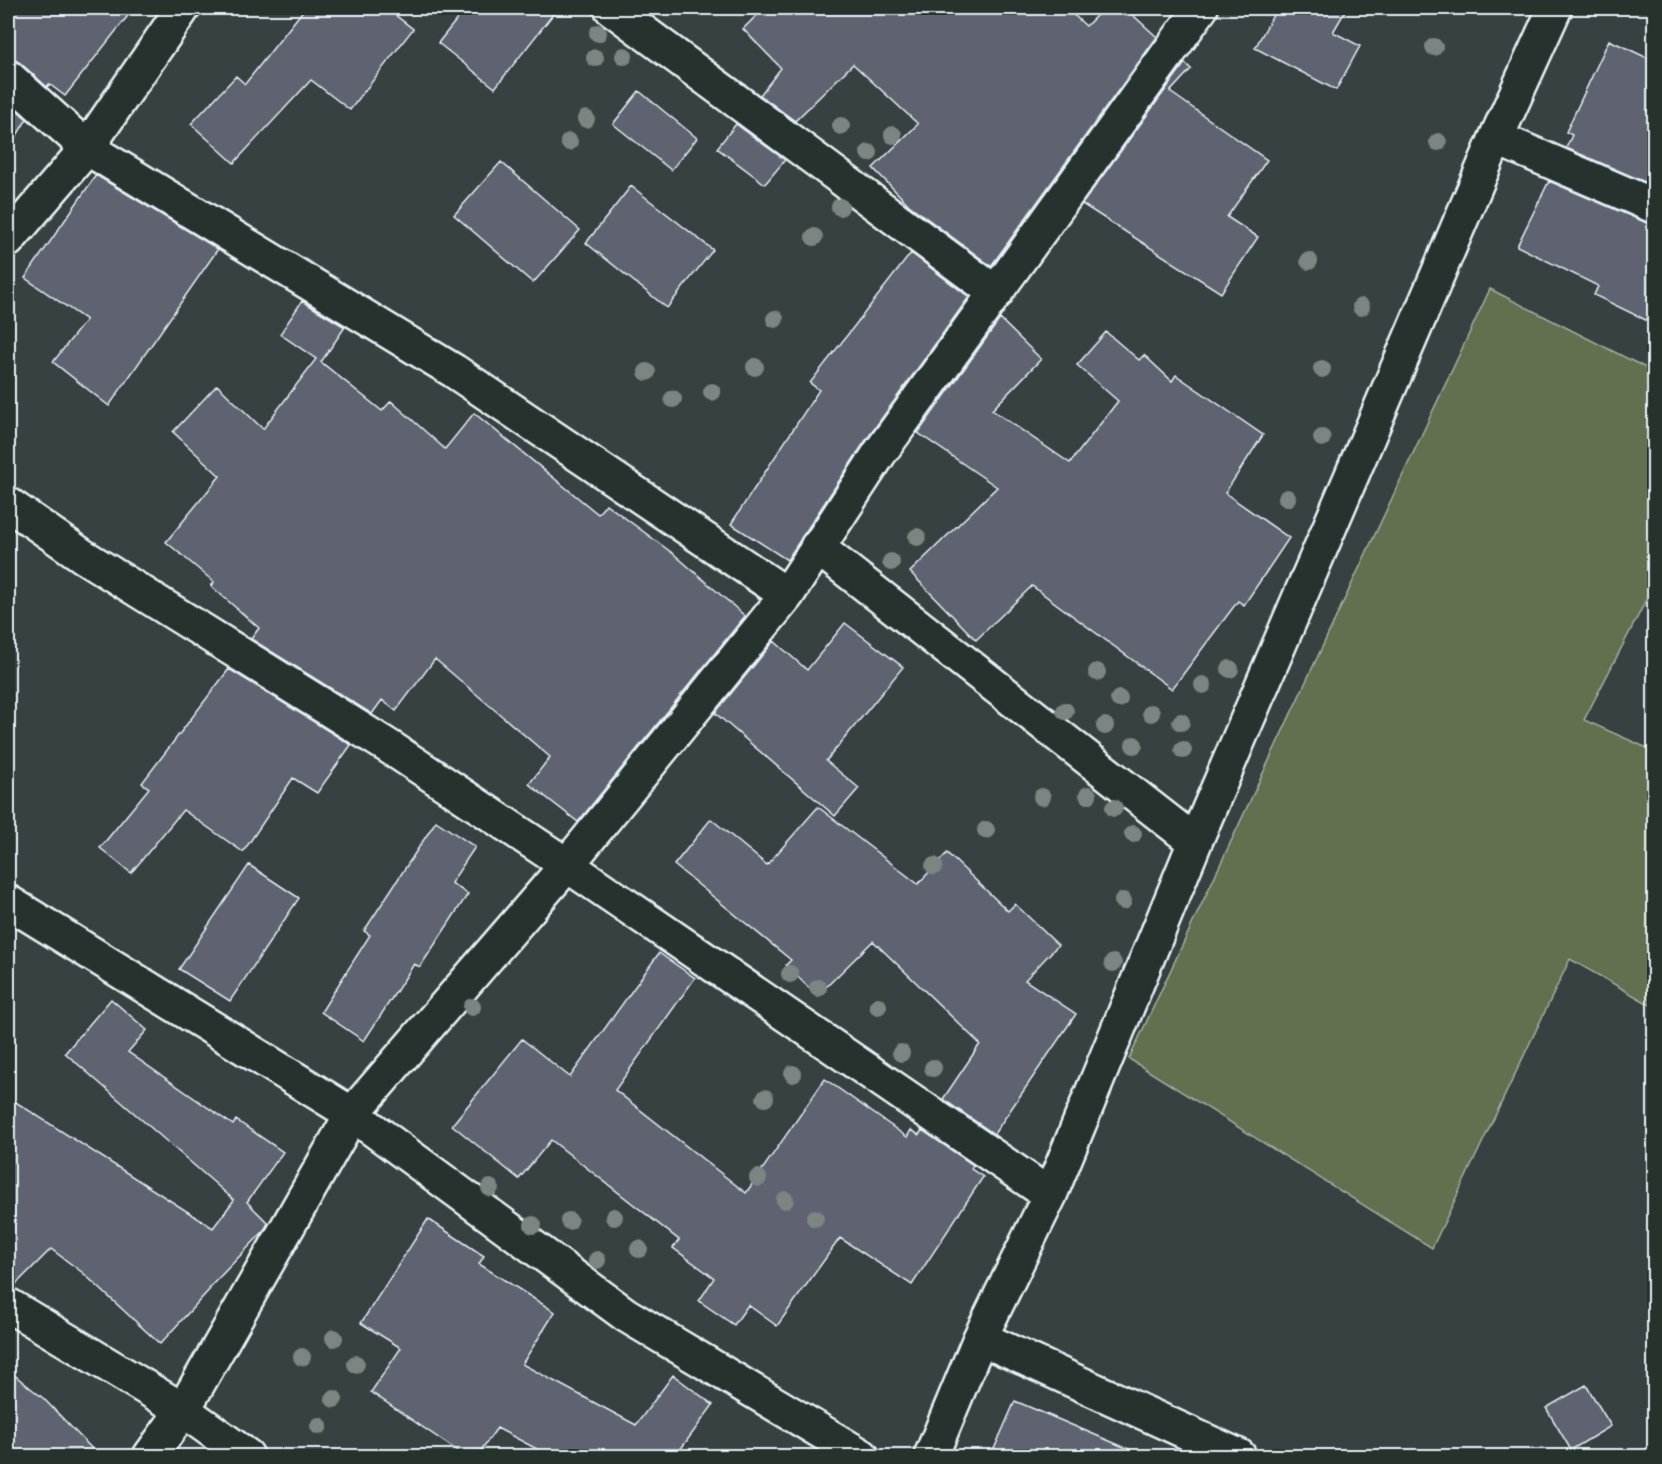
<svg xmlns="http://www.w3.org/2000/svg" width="1662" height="1464" font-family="'Gochi Hand',sans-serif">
<rect width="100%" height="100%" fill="#374141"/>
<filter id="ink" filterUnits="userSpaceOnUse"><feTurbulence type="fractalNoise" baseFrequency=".0167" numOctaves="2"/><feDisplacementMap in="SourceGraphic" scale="12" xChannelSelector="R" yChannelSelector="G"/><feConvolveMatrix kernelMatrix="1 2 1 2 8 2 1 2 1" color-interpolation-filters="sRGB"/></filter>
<g filter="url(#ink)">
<path fill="#626f50" stroke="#a5b0a4" stroke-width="1.5" d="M 1490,289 L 1654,372 L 1654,585 L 1584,720 L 1654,751 L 1654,1007 L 1570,959 L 1432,1248 L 1129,1059 Z"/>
<path fill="#5f6371" stroke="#e8f1f8" stroke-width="1.5" d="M 8,8 L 134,8 L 65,96 L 49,84 L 47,87 L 20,63 L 8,59 Z
M 305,8 L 386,8 L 413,29 L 350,110 L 311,80 L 234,163 L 191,124 L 236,76 L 245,84 Z
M 466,8 L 558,8 L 495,88 L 438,43 Z
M 764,8 L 1066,8 L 1086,26 L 1104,8 L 1125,8 L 1157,37 L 991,266 L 909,205 L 873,168 L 918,124 L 853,64 L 795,121 L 760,95 L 781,68 L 743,29 Z
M 1277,8 L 1347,8 L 1333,32 L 1360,46 L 1336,90 L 1255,48 Z
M 1609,40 L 1654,61 L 1654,186 L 1566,148 L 1572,135 L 1566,132 Z
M 1185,63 L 1191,69 L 1170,92 L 1267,160 L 1227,217 L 1258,237 L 1221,293 L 1082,204 Z
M 639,91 L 697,138 L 671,170 L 613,124 Z
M 8,102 L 27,119 L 8,150 Z
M 736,124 L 785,160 L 765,184 L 717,148 Z
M 501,162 L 580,230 L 533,283 L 454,215 Z
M 96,175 L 218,249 L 109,406 L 53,362 L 86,320 L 25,278 Z
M 1549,181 L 1647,223 L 1654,224 L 1654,324 L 1594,295 L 1598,286 L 1517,246 Z
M 631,186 L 713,250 L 667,308 L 586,243 Z
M 911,253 L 969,297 L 864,443 L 787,560 L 731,524 L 819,390 L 810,383 Z
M 302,301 L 345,327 L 321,362 L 382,411 L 391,401 L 445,449 L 474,413 L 598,514 L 606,504 L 675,555 L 745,616 L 578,822 L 529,784 L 550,757 L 435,659 L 396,711 L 382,700 L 372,714 L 251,639 L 259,628 L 211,586 L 214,582 L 166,542 L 220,476 L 173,432 L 217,385 L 263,429 L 316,359 L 280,334 Z
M 1000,319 L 1041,359 L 992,410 L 1070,463 L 1118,401 L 1077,365 L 1106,332 L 1139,360 L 1144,355 L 1172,381 L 1176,375 L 1263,435 L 1225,493 L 1289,538 L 1244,605 L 1238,601 L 1172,689 L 1032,586 L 976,640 L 910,572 L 997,487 L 918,433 Z
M 845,623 L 903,667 L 826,761 L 859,788 L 835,816 L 715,713 L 774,641 L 807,670 Z
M 229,669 L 351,745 L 317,793 L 293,778 L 243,852 L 183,810 L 131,873 L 100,848 L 149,788 L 142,783 Z
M 818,807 L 918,884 L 947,853 L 1008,911 L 1015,904 L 1058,945 L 1025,980 L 1076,1014 L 994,1134 L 943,1099 L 980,1044 L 873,941 L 817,996 L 786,965 L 791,960 L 674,865 L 711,819 L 767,865 Z
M 436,821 L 475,847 L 451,883 L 468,894 L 420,967 L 414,964 L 364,1041 L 321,1012 L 370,935 L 364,931 Z
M 249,865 L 299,898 L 230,1001 L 179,969 Z
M 659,953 L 695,978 L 615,1090 L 746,1193 L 825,1079 L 907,1137 L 911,1130 L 919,1135 L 922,1130 L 973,1165 L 971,1169 L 983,1177 L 912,1285 L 840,1238 L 777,1326 L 748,1305 L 734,1325 L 699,1301 L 714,1278 L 673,1248 L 679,1240 L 551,1140 L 519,1179 L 452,1125 L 522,1039 L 570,1077 Z
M 111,999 L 147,1030 L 128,1052 L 233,1125 L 236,1120 L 283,1152 L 247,1202 L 268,1223 L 263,1232 L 209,1288 L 210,1289 L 160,1344 L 83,1273 L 51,1249 L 13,1287 L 8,1286 L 8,1097 L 213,1228 L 234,1200 L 65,1053 Z
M 428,1219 L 484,1256 L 479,1264 L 555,1312 L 522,1364 L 636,1425 L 673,1375 L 713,1405 L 680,1450 L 693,1456 L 550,1456 L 497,1428 L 477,1456 L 465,1456 L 371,1392 L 401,1348 L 361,1323 Z
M 8,1370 L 43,1398 L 99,1456 L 8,1456 Z
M 1586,1385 L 1611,1426 L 1571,1450 L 1546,1408 Z
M 1015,1401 L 1145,1456 L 991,1456 Z"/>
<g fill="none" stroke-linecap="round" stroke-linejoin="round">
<g stroke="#e8f1f8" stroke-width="38">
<path id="street" d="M 611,8 L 996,293
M 8,77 L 87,148 L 454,371 L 787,595
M 1496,138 L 1654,206
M 8,240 L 87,148 L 183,8
M 8,504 L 83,556 L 391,748 L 567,865 L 1050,1195
M 817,547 L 1195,842
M 8,902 L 352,1114 L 626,1315 L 862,1456
M 8,1305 L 183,1410 L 247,1456
M 980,1338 L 1239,1456
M 150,1456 L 183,1410 L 352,1114 L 567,865 L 787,595 L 879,454 L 1201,8
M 931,1456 L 980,1338 L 1050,1195 L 1195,842 L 1496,138 L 1555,8"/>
</g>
<use href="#street" stroke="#26332d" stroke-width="33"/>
</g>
<g fill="#7b8581">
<circle cx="598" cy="33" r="9"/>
<circle cx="1434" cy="47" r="9"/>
<circle cx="624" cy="56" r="9"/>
<circle cx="595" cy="58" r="9"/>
<circle cx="586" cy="119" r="9"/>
<circle cx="841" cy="126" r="9"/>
<circle cx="893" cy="135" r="9"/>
<circle cx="569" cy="142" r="9"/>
<circle cx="1438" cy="142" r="9"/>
<circle cx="869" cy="153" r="9"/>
<circle cx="840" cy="207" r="9"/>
<circle cx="814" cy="237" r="9"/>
<circle cx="1309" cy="261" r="9"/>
<circle cx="1361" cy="307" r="9"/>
<circle cx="775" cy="319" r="9"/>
<circle cx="755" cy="367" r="9"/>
<circle cx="1322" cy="369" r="9"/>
<circle cx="647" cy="372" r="9"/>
<circle cx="712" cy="392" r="9"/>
<circle cx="673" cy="399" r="9"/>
<circle cx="1322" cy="438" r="9"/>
<circle cx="1287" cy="498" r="9"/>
<circle cx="917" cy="537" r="9"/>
<circle cx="891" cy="562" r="9"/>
<circle cx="1230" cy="669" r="9"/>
<circle cx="1097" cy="672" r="9"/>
<circle cx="1203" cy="685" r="9"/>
<circle cx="1119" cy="699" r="9"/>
<circle cx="1065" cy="711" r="9"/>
<circle cx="1151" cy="713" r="9"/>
<circle cx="1181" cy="722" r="9"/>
<circle cx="1105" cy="726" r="9"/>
<circle cx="1134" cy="745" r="9"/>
<circle cx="1183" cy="750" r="9"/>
<circle cx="1088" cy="795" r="9"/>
<circle cx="1042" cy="797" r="9"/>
<circle cx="1114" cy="808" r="9"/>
<circle cx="986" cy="830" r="9"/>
<circle cx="1133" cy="834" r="9"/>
<circle cx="934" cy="866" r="9"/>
<circle cx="1123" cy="901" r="9"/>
<circle cx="1113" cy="963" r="9"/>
<circle cx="790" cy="974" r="9"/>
<circle cx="818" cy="988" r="9"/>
<circle cx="878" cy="1006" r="9"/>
<circle cx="472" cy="1007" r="9"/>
<circle cx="901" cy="1053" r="9"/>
<circle cx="933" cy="1068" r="9"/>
<circle cx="793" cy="1074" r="9"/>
<circle cx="765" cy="1098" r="9"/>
<circle cx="758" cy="1178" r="9"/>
<circle cx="490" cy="1188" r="9"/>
<circle cx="785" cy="1200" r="9"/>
<circle cx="614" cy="1217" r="9"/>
<circle cx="815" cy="1218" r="9"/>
<circle cx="569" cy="1221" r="9"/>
<circle cx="533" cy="1225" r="9"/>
<circle cx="639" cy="1249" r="9"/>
<circle cx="597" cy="1260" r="9"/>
<circle cx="334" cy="1338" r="9"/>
<circle cx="302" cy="1357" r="9"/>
<circle cx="356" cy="1364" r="9"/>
<circle cx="334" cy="1399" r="9"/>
<circle cx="319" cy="1426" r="9"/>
</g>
</g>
<rect width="1662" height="1464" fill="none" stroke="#26332d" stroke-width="30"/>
<rect x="15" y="15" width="1632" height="1434" fill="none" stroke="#e8f1f8" stroke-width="2" filter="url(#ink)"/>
</svg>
